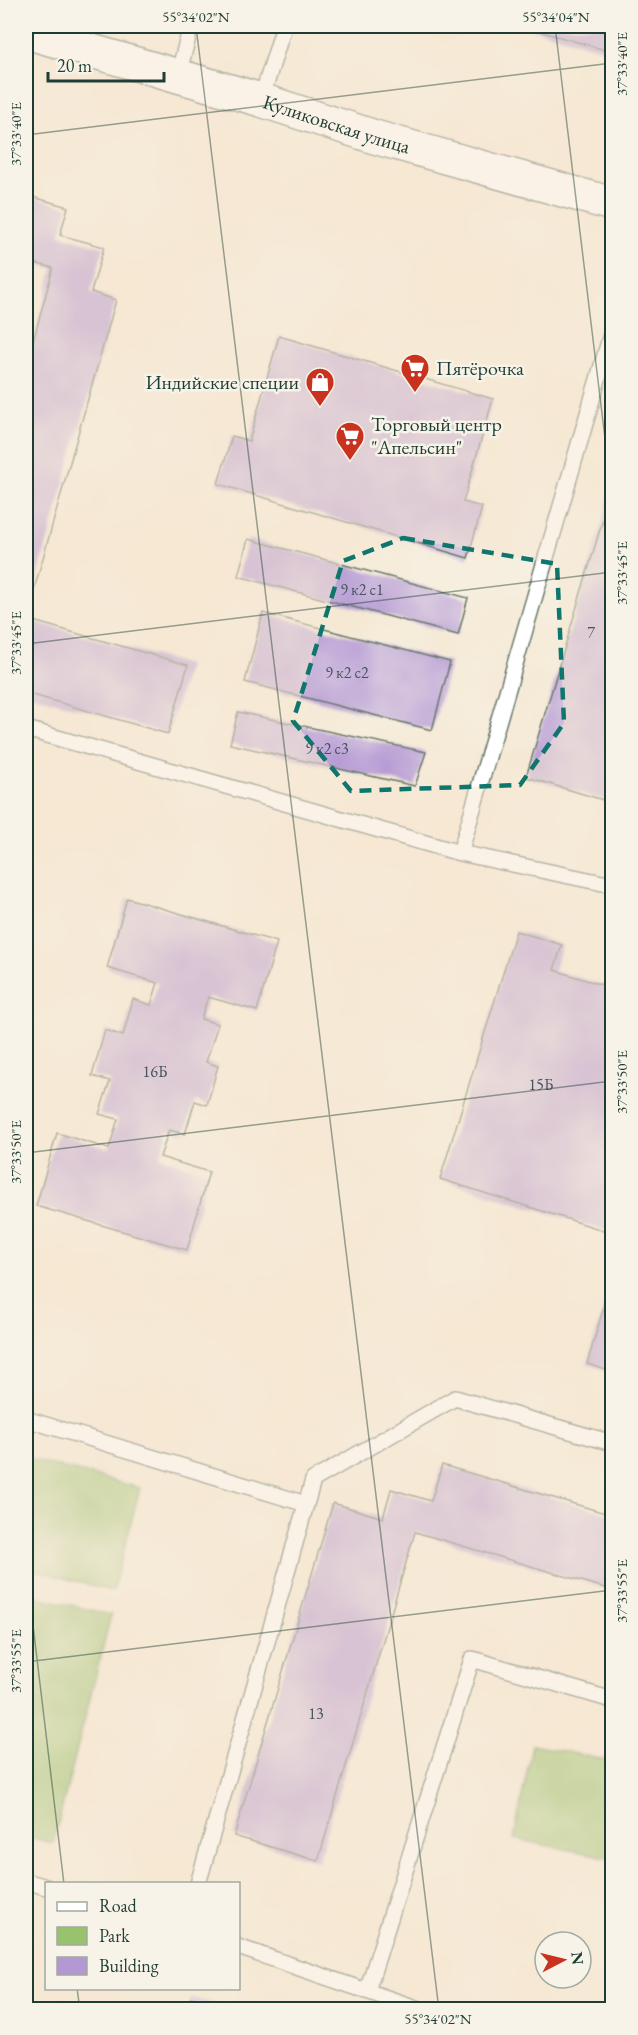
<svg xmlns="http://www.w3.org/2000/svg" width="638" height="2035" font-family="'EB Garamond',serif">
<rect width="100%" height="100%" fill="#f7f3e8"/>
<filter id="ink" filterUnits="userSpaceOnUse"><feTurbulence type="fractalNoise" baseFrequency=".0167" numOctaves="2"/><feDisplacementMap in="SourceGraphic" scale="12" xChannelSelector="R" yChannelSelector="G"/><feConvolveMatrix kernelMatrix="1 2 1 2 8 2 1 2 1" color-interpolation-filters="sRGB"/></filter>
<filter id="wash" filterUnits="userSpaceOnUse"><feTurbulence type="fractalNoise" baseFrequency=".008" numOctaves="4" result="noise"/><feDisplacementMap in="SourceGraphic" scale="24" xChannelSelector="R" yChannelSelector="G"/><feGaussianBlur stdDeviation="1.35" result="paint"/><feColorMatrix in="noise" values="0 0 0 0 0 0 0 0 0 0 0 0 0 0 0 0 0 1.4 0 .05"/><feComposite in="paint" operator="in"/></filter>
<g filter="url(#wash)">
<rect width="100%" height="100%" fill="#f5e8d3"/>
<path fill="#99c26d" stroke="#5c8050" stroke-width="1.5" d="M 26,1458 L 140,1488 L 113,1591 L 26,1568 Z
M 26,1594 L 111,1615 L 53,1843 L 26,1836 Z
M 532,1745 L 612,1761 L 612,1858 L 514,1839 Z
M 56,1999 L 97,2009 L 53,2009 Z"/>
<g id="blocks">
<path fill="#b498d4" d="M 522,26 L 612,26 L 612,52 Z
M 26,195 L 68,207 L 60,235 L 104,247 L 91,292 L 116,300 L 26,618 L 26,367 L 53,268 L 26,261 Z
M 279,336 L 493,399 L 463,502 L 482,507 L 468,558 L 218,484 L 232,436 L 249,441 Z
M 612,489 L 612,794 L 610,802 L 526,777 Z
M 248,539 L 468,598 L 458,635 L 238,576 Z
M 263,613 L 450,662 L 432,730 L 245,682 Z
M 26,619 L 188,665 L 168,734 L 26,693 Z
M 238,712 L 426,752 L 415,786 L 230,744 Z
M 127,898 L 277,942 L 257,1011 L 208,997 L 201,1019 L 218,1024 L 206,1062 L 218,1066 L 207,1105 L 195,1101 L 185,1134 L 169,1130 L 160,1157 L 209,1172 L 187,1250 L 36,1206 L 57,1133 L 109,1149 L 118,1119 L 99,1114 L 110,1081 L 92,1076 L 105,1030 L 123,1036 L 133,999 L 151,1005 L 158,983 L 107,968 Z
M 516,931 L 562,945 L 554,970 L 612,988 L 612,1233 L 440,1179 Z
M 612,1279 L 612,1372 L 587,1364 Z
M 442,1465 L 612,1515 L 612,1590 L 415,1532 L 318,1861 L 234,1836 L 333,1503 L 383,1518 L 391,1489 L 431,1501 Z
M 191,1997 L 231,2009 L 231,2010 L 187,2010 Z"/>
</g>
</g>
<g filter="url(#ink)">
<use href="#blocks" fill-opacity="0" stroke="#6a796c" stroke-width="1.5"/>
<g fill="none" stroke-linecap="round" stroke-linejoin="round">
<g stroke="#6a796c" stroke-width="18">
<path id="service" d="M 178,75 L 191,26
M 261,100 L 284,26
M 612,331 L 460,853 L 612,885
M 26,729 L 460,853
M 26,1419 L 306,1504
M 26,1881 L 46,1887
M 198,1884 L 313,1480 L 455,1398 L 612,1443
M 238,1947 L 422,2010
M 367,1991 L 472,1659 L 612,1700"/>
</g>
<g stroke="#6a796c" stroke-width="36">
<g id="tertiary">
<path id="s1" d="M 26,32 L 261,100 L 378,138 L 612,204"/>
</g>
</g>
<use href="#service" stroke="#fff" stroke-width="15"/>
<use href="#tertiary" stroke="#fff" stroke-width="33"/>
</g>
</g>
<path d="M0 0H638V2035H0ZM 403,538 L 557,564 L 564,723 L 520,785 L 351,791 L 293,721 L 343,561 Z" fill="#f5e8d3" fill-opacity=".55" fill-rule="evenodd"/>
<path fill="none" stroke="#0f766e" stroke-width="4.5" stroke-dasharray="12 8" stroke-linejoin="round" d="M 403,538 L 557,564 L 564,723 L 520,785 L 351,791 L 293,721 L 343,561 Z"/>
<path fill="none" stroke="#1f3d34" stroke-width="1.5" stroke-opacity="0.45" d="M 196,26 L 439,2010M 555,26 L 612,496M 26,135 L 612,63M 26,644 L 612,572M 26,1153 L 612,1081M 26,1567 L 64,1884M 26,1662 L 612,1590M 77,1988 L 80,2010"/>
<defs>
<g id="supermarket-pin" transform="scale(1.5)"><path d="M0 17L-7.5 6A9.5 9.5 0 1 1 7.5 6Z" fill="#c8321e" stroke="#f7f3e8"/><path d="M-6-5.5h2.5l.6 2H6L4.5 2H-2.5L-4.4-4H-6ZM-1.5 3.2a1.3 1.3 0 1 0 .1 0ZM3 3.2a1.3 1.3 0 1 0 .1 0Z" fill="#fff"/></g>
<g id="shop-pin" transform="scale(1.5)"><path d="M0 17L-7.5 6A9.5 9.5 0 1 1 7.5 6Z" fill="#c8321e" stroke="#f7f3e8"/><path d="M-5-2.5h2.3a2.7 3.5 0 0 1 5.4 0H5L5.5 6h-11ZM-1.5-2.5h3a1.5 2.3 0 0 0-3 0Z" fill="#fff"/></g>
</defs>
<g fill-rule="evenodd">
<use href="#supermarket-pin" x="415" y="368"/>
<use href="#shop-pin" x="320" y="382"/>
<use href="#supermarket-pin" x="350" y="436"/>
</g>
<g text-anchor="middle" stroke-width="5" stroke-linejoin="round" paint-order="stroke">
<g font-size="16" fill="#44545c">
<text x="362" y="595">9 к2 с1</text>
<text x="591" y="638">7</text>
<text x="347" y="678">9 к2 с2</text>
<text x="327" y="754">9 к2 с3</text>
<text x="155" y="1077">16Б</text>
<text x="541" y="1090">15Б</text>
<text x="316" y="1719">13</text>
</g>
<g font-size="20" fill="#1f3d34" stroke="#f7f3e8">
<text dy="7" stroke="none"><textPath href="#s1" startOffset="324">Куликовская улица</textPath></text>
</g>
<g font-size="20" fill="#1f3d34" stroke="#f7f3e8" text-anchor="start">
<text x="436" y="375">Пятёрочка</text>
<text x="299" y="389" text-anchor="end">Индийские специи</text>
<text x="371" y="431">Торговый центр<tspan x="371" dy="23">"Апельсин"</tspan></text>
</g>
</g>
<rect width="638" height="2035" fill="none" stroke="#f7f3e8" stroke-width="66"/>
<rect x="45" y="1882" width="195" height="108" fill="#f7f3e8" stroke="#a1aaa0" stroke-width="1.5"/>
<rect x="57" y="1902" width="30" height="9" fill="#ffffff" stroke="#a1aaa0" stroke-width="1.5"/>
<text x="99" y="1912" font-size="18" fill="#1f3d34">Road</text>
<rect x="57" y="1927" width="30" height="18" fill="#99c26d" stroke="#a1aaa0" stroke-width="1.5"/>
<text x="99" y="1942" font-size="18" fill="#1f3d34">Park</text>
<rect x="57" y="1957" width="30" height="18" fill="#b498d4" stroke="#a1aaa0" stroke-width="1.5"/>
<text x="99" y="1972" font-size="18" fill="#1f3d34">Building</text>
<g transform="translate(563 1960) rotate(83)"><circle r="28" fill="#f7f3e8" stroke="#a1aaa0" stroke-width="1.5"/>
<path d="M0-4.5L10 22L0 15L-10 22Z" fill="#c8321e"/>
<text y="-9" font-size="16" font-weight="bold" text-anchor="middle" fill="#1f3d34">N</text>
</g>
<path d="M48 72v9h116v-9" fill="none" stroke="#1f3d34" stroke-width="3"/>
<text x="57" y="72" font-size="18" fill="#1f3d34" stroke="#f7f3e8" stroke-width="4.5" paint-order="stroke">20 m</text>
<rect x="33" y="33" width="572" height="1969" fill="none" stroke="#1f3d34" stroke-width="2"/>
<g font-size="15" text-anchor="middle" fill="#1f3d34">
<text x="196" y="22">55°34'02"N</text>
<text x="556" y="22">55°34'04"N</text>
<text transform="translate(622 64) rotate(-90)" y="5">37°33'40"E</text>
<text transform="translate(16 134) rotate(-90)" y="5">37°33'40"E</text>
<text transform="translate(622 573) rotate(-90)" y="5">37°33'45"E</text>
<text transform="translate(16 643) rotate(-90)" y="5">37°33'45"E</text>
<text transform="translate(622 1082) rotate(-90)" y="5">37°33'50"E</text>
<text transform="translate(16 1152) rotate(-90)" y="5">37°33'50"E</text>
<text transform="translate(622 1591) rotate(-90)" y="5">37°33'55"E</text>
<text transform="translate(16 1661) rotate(-90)" y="5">37°33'55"E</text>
<text x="438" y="2024">55°34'02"N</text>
</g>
</svg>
